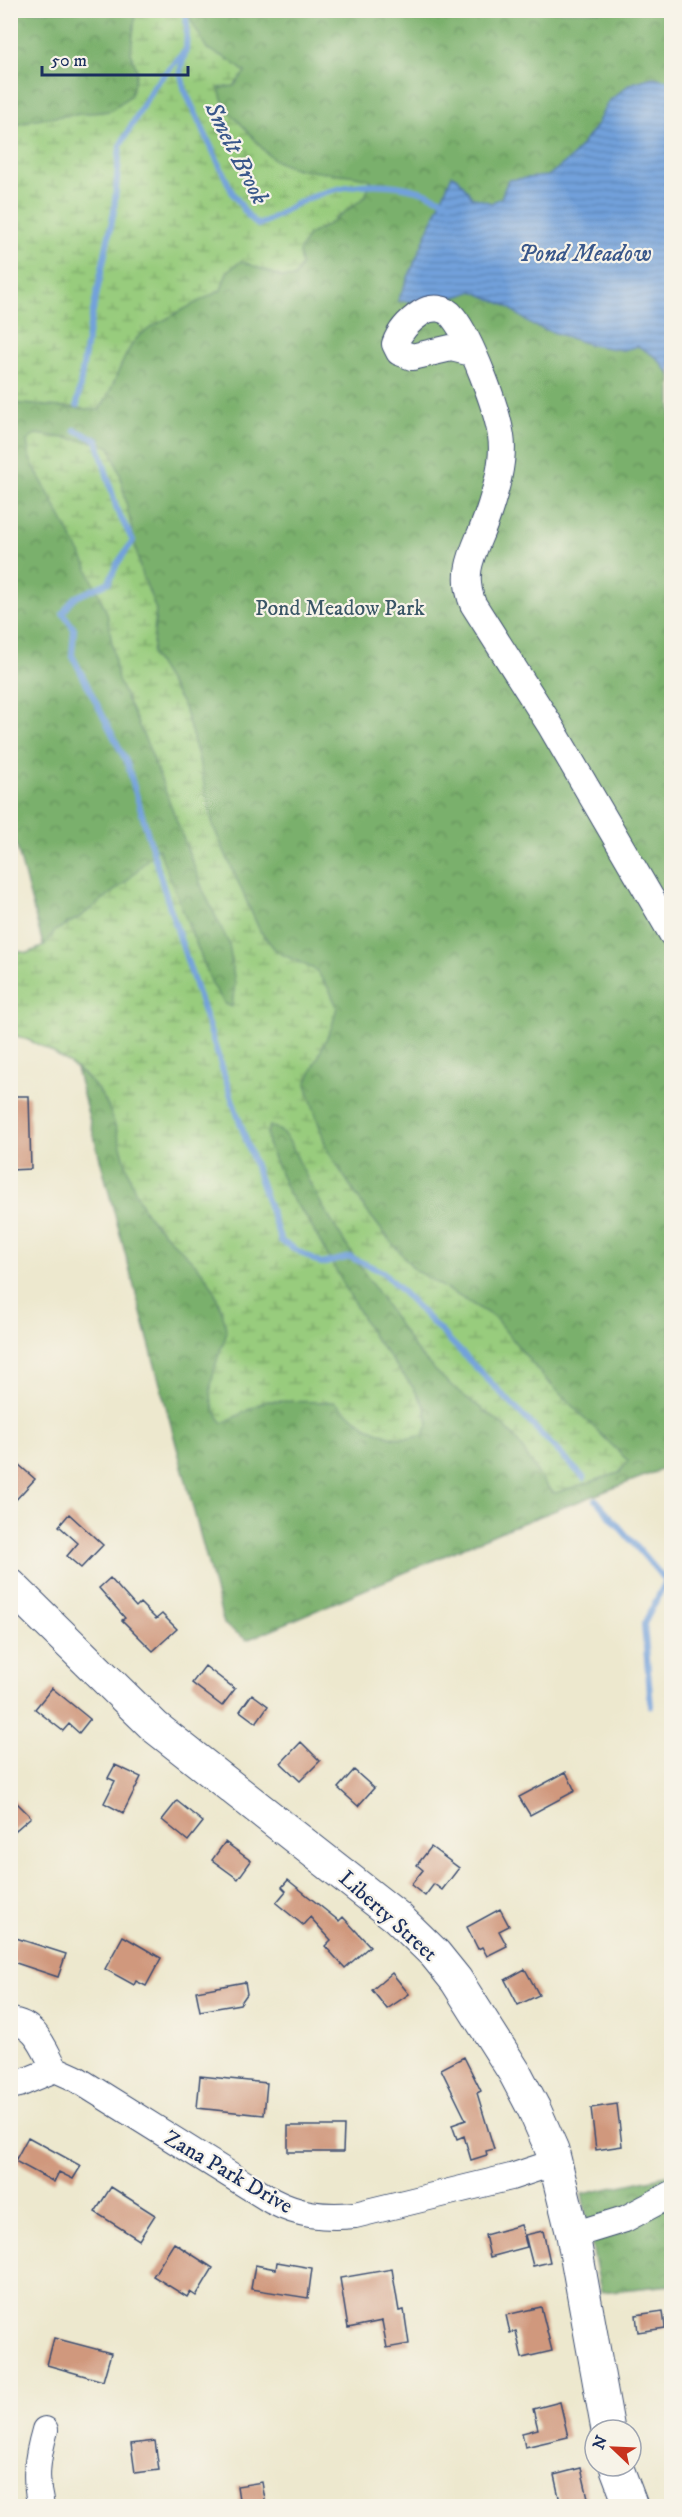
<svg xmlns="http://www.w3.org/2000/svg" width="682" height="2517" font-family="'IM FELL DW Pica',serif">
<defs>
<pattern id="forest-crowns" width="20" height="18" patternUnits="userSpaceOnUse" patternTransform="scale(1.5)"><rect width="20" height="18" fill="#7ab06c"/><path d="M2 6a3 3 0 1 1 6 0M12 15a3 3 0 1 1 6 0" fill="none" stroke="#63905c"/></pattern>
<pattern id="wetland-marsh" width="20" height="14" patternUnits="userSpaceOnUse" patternTransform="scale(1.5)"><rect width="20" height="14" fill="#98cc7d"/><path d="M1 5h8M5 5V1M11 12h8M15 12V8" fill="none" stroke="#7ba66a"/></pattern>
<pattern id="water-rules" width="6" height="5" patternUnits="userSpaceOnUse" patternTransform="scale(1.5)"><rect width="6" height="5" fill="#72a1db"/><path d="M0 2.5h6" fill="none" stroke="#5d84b5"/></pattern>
</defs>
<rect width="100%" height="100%" fill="#f7f3e8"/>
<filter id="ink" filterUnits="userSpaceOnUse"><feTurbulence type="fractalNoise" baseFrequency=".0167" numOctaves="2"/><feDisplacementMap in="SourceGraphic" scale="12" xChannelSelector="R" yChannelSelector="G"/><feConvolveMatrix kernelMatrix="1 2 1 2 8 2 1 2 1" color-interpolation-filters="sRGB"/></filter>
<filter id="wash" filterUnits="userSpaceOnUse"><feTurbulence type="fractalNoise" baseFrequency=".008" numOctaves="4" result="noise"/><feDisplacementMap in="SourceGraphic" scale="24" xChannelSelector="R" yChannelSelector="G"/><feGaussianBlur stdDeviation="1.35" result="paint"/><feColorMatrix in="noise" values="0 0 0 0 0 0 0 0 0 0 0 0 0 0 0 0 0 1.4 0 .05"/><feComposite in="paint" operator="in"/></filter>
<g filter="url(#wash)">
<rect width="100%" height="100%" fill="#ede8ce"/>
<path fill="url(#forest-crowns)" stroke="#4a7065" stroke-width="1.5" d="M 10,11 L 671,11 L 671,1466 L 509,1528 L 247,1640 L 224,1624 L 11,825 Z
M 667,2081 L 671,2081 L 671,2285 L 601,2292 L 582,2194 L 671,2175 Z"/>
<path fill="url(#wetland-marsh)" stroke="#5a7e6e" stroke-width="1.5" d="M 132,11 L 189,11 L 191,20 L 207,49 L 228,59 L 245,72 L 234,86 L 219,88 C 224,111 231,113 246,129 C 255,139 264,153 275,160 C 303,177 341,169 371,180 L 365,197 L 324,227 L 308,235 L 299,252 L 301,266 L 294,278 L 282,277 L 241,261 L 227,272 L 221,290 C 204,299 146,327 136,339 C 119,360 115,389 99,410 L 11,403 L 10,220 L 16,200 L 11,191 L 11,127 L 35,119 L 110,111 L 131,95 L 137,71 L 131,52 L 135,18 Z
M 36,434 L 100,443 L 110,447 L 120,474 L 140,568 L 156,610 L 152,655 L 184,707 L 198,756 L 213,826 L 260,931 L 277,952 L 316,970 L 329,989 L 337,1007 L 332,1026 L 306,1084 L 327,1150 L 366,1210 L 391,1242 L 416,1271 L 494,1317 L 545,1379 L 628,1461 L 619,1473 L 555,1493 C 542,1486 526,1451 515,1438 C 499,1418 477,1407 458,1391 C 442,1378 428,1364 415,1349 C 376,1289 334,1232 302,1168 C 294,1152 289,1131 270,1126 L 267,1133 L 268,1144 L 289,1195 L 306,1217 L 372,1335 L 412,1386 L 425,1407 L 428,1424 L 424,1435 L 411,1438 L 394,1438 L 367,1427 L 334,1402 L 266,1401 L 223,1423 C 203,1401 212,1376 220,1351 C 222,1345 226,1339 226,1333 C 226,1323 221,1308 217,1298 C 206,1263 165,1242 145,1211 C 126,1181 123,1142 109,1109 C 96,1075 44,1043 11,1034 L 11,950 L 28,953 L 44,946 L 55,931 L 80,917 L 126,882 L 158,848 L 212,984 L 225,1004 L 232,1007 L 235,984 L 229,944 L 203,890 L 149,748 L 118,680 L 107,613 L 85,563 L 30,459 L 27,441 Z"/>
<path fill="url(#water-rules)" stroke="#46689c" stroke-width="1.5" d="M 653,77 L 671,81 L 671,375 L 656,357 L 638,346 L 623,350 L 591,345 L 532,325 L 507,306 L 473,291 C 449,301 424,302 398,301 L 452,175 L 458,178 L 472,197 L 491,203 L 501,198 L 508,180 L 548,176 L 572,157 L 596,126 L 608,102 L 630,84 Z"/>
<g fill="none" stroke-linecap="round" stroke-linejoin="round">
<path stroke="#72a1db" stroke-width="6" d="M 185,10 L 187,26 L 186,50 L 180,71 L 185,91 L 233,194 C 242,205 246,217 258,225 C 271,220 282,212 294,205 C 333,185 377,178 420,191 C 430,194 440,199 450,203
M 77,405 L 87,340 L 114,211 L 120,146 L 154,86 L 184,52
M 75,430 L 97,440 L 117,510 L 133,541 L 117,564 L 109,582 L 74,598 L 63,613 L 74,629 L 72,655 L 127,763 L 163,886 L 234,1105 L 281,1241 L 321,1264 L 350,1257 L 383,1272 L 584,1478
M 596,1500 L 666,1581 L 644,1624 L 651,1706"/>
</g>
<g id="blocks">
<path fill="#d0987d" d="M 10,1096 L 29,1096 L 31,1169 L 10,1170 Z
M 10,1457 L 35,1479 L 10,1506 Z
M 69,1514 L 103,1545 L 81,1568 L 67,1556 L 78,1543 L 59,1526 Z
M 110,1578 L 136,1607 L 140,1603 L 156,1619 L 162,1614 L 177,1629 L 153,1651 L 122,1620 L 125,1618 L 99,1588 Z
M 205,1666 L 235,1689 L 222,1706 L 192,1683 Z
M 52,1688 L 90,1719 L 79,1733 L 69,1724 L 63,1731 L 35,1709 Z
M 252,1694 L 268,1706 L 256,1723 L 240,1711 Z
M 301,1742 L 320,1761 L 300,1781 L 281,1763 Z
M 115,1765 L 141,1777 L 123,1813 L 104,1803 L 115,1781 L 108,1778 Z
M 354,1770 L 374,1788 L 358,1806 L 338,1788 Z
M 566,1772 L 575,1791 L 530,1815 L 519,1797 Z
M 10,1796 L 31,1817 L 10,1835 Z
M 177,1801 L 203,1822 L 188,1841 L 162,1820 Z
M 225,1842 L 251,1861 L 238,1879 L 212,1860 Z
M 431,1847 L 459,1868 L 442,1890 L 434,1884 L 425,1896 L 411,1885 L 423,1870 L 417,1865 Z
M 288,1880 L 339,1921 L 343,1917 L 370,1946 L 345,1968 L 325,1946 L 331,1940 L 310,1917 L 303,1925 L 276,1903 L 286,1891 L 282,1887 Z
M 500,1909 L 509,1926 L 499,1931 L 507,1946 L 487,1956 L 482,1947 L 478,1949 L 467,1927 Z
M 123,1936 L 161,1958 L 146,1986 L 136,1981 L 134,1985 L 105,1969 Z
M 16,1938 L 66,1954 L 58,1977 L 10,1961 Z
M 525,1969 L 539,1995 L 518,2005 L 505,1980 Z
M 392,1973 L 409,1994 L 387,2009 L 372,1990 Z
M 245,1982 L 247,1994 L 240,2004 L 200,2011 L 196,1991 Z
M 464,2057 L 481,2091 L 477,2093 L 494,2149 L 486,2151 L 487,2155 L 471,2160 L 464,2136 L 457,2139 L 452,2125 L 466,2120 L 441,2069 Z
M 200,2076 L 267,2083 L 264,2115 L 197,2108 Z
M 617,2104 L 622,2146 L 596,2150 L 591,2108 Z
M 288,2126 L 344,2126 L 343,2152 L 288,2152 Z
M 28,2137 L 81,2166 L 73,2179 L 59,2172 L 54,2182 L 15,2161 Z
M 111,2187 L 155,2215 L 139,2240 L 95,2212 Z
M 521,2225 L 527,2247 L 490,2257 L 485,2235 Z
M 543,2231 L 550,2262 L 533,2266 L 525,2235 Z
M 174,2243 L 213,2268 L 196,2296 L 190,2292 L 187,2297 L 153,2276 Z
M 277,2262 L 312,2268 L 308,2298 L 251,2289 L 255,2265 L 276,2269 Z
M 392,2269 L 399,2311 L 404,2310 L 409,2344 L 387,2348 L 382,2321 L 348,2328 L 340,2278 Z
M 541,2307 L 552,2351 L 522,2358 L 516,2331 L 510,2333 L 506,2315 Z
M 663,2311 L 665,2328 L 638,2332 L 636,2315 Z
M 54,2338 L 111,2353 L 103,2381 L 47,2365 Z
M 560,2402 L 568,2437 L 525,2447 L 522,2433 L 538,2429 L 533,2409 Z
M 155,2441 L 159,2470 L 135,2473 L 131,2444 Z
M 581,2468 L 590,2506 L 561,2506 L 554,2475 Z
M 262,2482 L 266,2506 L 240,2506 L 237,2486 Z"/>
</g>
</g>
<g filter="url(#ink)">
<use href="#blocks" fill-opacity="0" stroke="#3a4b6f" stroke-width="1.5"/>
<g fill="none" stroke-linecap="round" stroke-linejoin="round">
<g stroke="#3a4b6f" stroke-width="28">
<path id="minor" d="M 472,353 L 451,348 L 412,357 L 399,352 L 395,344 C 400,330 409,321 421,313 C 431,306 446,307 453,317 C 471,339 497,408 501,436 C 505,461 495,493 487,517 C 476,549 459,569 473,604 L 550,725 L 672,934
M 10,2021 C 36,2023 44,2049 55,2069
M 55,2069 L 75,2078 L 272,2201 C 299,2215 324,2218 355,2215 L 511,2177 L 556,2162
M 10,2086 L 19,2084 L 55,2069
M 573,2235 L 625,2219 L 672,2194
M 41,2506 C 34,2479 37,2458 45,2430"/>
</g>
<g stroke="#3a4b6f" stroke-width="35">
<path id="major" d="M 10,1585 L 155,1727 L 397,1917 L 435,1954 L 456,1980 L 515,2073 L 534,2109 L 552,2150 L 573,2235 L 608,2430
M 616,2466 L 631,2506"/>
</g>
<use href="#minor" stroke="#fff" stroke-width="26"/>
<use href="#major" stroke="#fff" stroke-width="33"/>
</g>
</g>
<g text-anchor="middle" stroke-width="4.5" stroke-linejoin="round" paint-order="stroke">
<g font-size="22" fill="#3a5666" stroke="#f7f3e8">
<text x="340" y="615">Pond Meadow Park</text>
</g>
<g font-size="22" fill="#1b2f5e" stroke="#f7f3e8">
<text transform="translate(389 1915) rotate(42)" y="8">Liberty Street</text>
<text transform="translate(229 2171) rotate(30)" y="8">Zana Park Drive</text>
</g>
<g font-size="24" font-style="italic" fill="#39578a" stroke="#f7f3e8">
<text transform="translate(237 153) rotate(63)" y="8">Smelt Brook</text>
<text x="585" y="261">Pond Meadow</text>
</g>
</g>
<rect width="682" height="2517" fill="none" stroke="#f7f3e8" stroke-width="36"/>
<g transform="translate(613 2448) rotate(293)"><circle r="28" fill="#f7f3e8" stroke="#9fa5b1" stroke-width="1.5"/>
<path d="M0-4.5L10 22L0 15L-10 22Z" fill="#c8321e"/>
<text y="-9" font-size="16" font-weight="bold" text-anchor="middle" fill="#1b2f5e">N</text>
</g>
<path d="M42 66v9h146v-9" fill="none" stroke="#1b2f5e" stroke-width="3"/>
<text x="51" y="66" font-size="18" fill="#1b2f5e" stroke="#f7f3e8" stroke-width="4.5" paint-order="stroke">50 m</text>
</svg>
